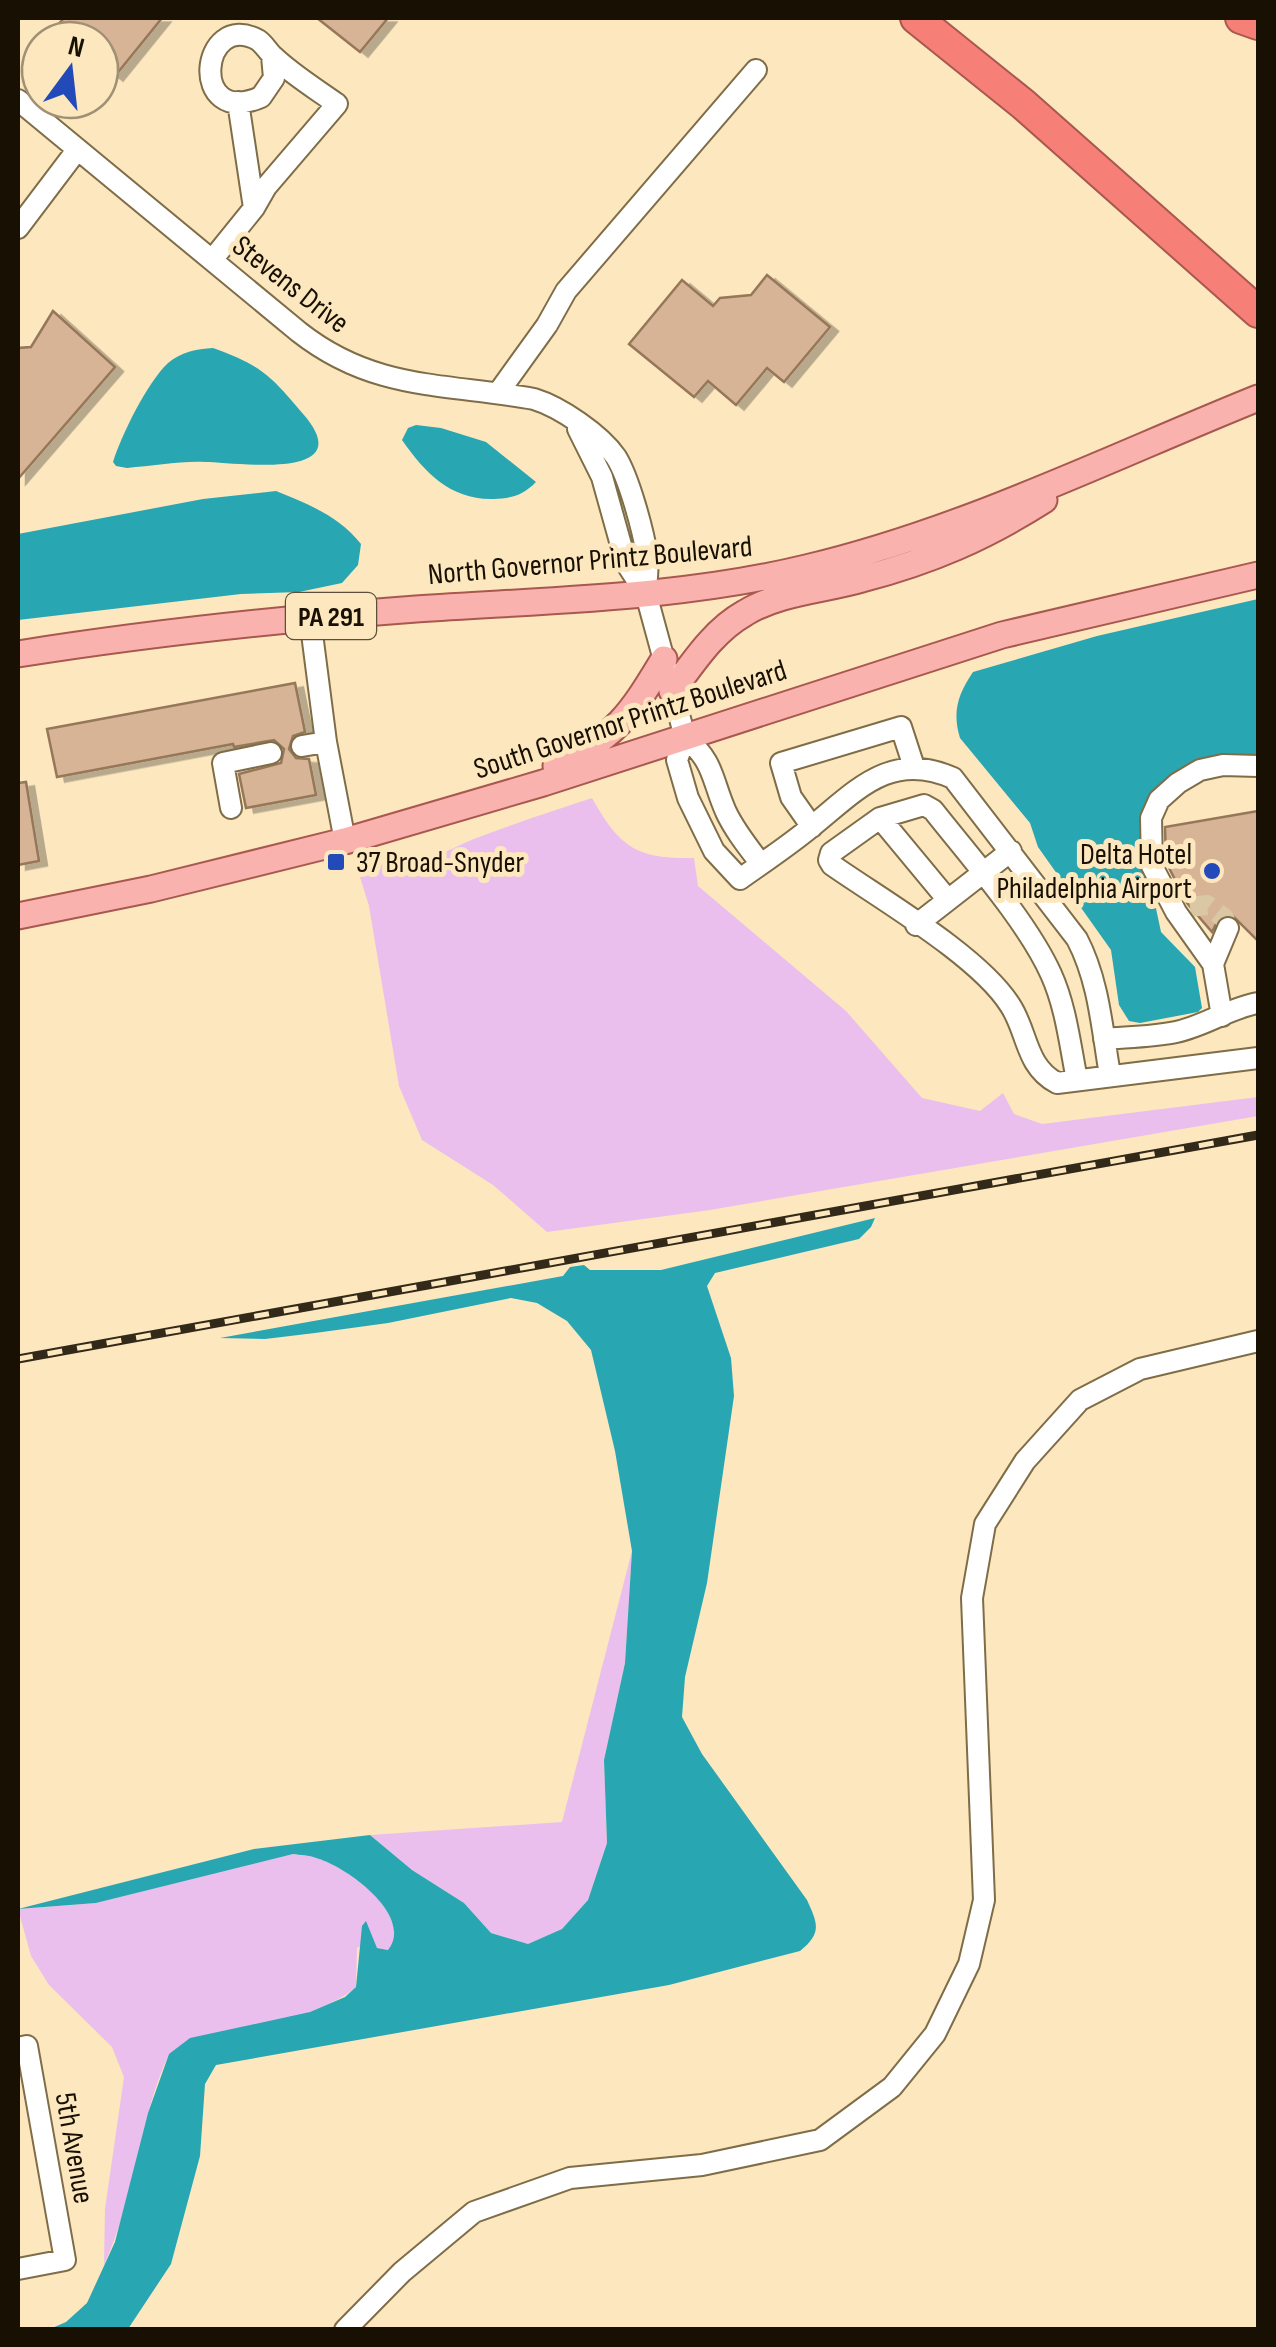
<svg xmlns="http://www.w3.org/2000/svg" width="1276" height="2347" font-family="'Sofia Sans Condensed',sans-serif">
<defs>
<filter id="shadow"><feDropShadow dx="8" dy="4.5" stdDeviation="0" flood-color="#0004"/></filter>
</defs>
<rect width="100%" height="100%" fill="#fce7bf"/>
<path fill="#ebbfed" d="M 592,798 C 620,848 637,859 694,858 L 698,886 L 846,1011 L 922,1098 L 980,1111 L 1003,1093 L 1014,1114 L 1042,1124 L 1258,1097 L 1258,1116 L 710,1210 L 547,1232 L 493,1185 L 422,1140 L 399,1086 L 369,906 L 360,877 L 364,862 C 393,846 403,867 431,858 C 445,853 459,845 474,839 C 513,824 552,811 592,798 Z
M 632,1551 L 625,1663 L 604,1760 L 607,1843 L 588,1900 L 562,1929 L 528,1944 L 491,1933 L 464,1903 L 412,1870 L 370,1835 L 562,1822 Z
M 292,1854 C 300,1855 309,1855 316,1858 C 346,1866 414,1915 389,1950 L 377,1948 L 371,1940 L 357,1948 L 356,1987 C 323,2017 215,2040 169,2054 C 138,2121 135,2198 104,2265 L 105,2209 L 124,2077 L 112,2047 L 49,1985 L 31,1956 L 18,1909 L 96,1903 Z"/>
<path fill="#28a6b2" d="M 213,348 C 263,366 271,376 304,415 C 361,482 233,462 205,462 C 179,461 153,466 127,468 L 116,466 L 113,462 C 122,434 147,383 168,363 C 181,352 196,349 213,348 Z
M 416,425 L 441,428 L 486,442 L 536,482 C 522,496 512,498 493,499 C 451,500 425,473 402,440 L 408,428 Z
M 276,491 C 308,504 339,516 361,544 L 358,565 L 342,583 L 299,592 L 241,594 L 18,620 L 18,534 L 203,499 Z
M 1258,599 L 1258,754 L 1224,754 L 1195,763 L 1171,777 L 1143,847 L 1161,932 L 1195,967 L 1202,1008 L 1198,1012 L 1140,1023 L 1129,1021 L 1119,1005 L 1111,950 L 1038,847 L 1030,823 L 960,738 C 952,712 958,694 973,672 L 1097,636 Z
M 875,1218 L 871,1227 L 859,1239 L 715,1273 L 707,1286 L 731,1358 L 734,1396 L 707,1583 L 685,1677 L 682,1717 L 702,1754 L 807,1900 C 818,1924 822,1933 800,1951 L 669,1985 L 216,2065 L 205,2084 L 200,2156 L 171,2264 L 128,2329 L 50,2329 L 66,2322 L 87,2303 L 115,2242 L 148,2113 L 169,2054 L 190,2038 L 310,2012 L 345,1997 L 356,1987 L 362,1926 L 366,1921 L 377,1948 L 388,1950 C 415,1916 346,1866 316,1858 C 309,1855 300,1855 293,1854 L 96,1903 L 18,1909 L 254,1849 L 370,1835 L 412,1870 L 464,1903 L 491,1933 L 528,1944 L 562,1929 L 588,1900 L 607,1843 L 604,1760 L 625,1663 L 632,1551 L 615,1451 L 591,1350 L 567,1321 L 537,1303 L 511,1298 L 388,1323 L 315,1333 L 265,1339 L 220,1338 L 563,1276 L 570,1267 L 584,1265 L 590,1270 L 661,1270 Z"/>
<path fill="#d6b495" stroke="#96775a" stroke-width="2.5" filter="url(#shadow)" d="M 64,18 L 162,18 L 115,76 L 100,64 L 100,40 L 70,40 L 55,28 Z
M 317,18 L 388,18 L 360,52 Z
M 767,275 L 830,327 L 784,382 L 767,368 L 736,405 L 708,381 L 694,397 L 629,344 L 682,280 L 713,306 L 720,298 L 751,295 Z
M 53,311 L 115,367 L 18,479 L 18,348 L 31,347 Z
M 295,683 L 305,732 L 293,736 L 289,749 L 296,758 L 309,759 L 316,795 L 246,808 L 239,774 L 281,763 L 284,749 L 274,740 L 234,747 L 233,744 L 57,777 L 47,729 Z
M 26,782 L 39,861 L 18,865 L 18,783 Z
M 1258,811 L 1258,941 L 1232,915 L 1219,918 L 1212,932 L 1187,903 L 1166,862 L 1165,827 Z"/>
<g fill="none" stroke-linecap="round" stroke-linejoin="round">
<path stroke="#dac7a3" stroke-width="20" stroke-dasharray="20 10" stroke-linecap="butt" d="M 1190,907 L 1207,905 L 1224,918 L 1228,928"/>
<g stroke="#7f6d48" stroke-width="24">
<path id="minor" d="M 18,100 L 299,332 C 374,391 445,383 534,399 C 560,407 600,434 616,457 C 629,478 643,530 647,555 C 649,567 646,581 646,594
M 238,102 L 254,208
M 18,228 L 77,150
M 212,260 L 254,208 L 266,187 L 337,104 C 316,89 293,75 274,57 C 268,52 265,45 258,40 C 200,9 188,129 261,97 L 274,78 L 272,56
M 498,393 L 547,325 L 566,291 L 756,70
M 578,429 L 602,477 L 626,563 L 646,594 L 685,737
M 310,618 L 326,742 L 345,841
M 685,737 L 677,760 L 688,798 L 714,851 L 740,879 C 764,862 788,846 810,828 C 856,791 890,750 953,778 L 1077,939 C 1099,981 1102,1029 1110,1075
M 685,737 C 715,763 711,778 726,812 C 735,831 748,847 761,864
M 302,746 L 326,742
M 231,808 L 223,763 L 271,753
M 880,818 L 948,900
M 812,827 L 791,797 L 781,763 L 901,727 L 914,767
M 916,925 L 1011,851
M 1213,964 L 1228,928
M 1222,1016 L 1213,964 L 1176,912 L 1152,866 L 1151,818 L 1159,800 L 1178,783 L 1200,770 L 1223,765 L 1258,766
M 1104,1039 C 1127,1037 1152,1037 1176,1032 C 1205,1026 1229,1008 1258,1003
M 1077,1080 C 1070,1045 1066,1007 1051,974 C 1027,921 970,857 933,810 L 924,805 L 880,818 L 831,853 L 829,860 L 832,865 C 882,900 979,956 1010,1005 C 1028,1032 1025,1066 1057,1083 L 1258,1058
M 18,2048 L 27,2046 L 65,2260 L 18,2269
M 345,2330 L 402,2272 L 474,2212 L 570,2178 L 702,2165 L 820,2140 L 892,2087 L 935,2034 L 969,1964 L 984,1900 L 972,1598 L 985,1524 L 1025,1461 L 1080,1400 L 1140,1369 L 1258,1341"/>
</g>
<g stroke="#a8584f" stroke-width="29">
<path id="major" d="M 18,654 C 150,633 282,619 416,609 C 546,600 678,599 806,568 C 963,531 1109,458 1258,398
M 672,691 C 693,663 713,631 745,613 C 779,592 824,590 862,579 C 931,561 984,538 1044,500
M 556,766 C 617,735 629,717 664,659
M 18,916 L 151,889 L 345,841 L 543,783 L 1002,635 L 1258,575"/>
</g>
<g stroke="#a8584f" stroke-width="34">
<path id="highway" d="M 916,18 L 1023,104 L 1258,312
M 1241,18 L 1258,24"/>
</g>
<use href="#minor" stroke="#fff" stroke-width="20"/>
<use href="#major" stroke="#fab2ae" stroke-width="25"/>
<use href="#highway" stroke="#f67f78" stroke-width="30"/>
<g stroke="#322919" stroke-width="9">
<path id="rail" d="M 18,1359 L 1258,1135"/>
</g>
<use href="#rail" stroke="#fce7bf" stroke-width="5" stroke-dasharray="15" stroke-linecap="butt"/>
</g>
<g fill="#224bb9" stroke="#fce7bf" stroke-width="4">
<rect x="326" y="852" width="20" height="20" rx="5"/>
<circle cx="1212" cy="871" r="10"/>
</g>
<g text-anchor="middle" stroke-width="10" stroke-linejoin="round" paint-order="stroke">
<rect fill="#fce7bf" stroke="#5c503b" stroke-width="2.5" x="286" y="593" width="90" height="46" rx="8"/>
<g font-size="28" font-weight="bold" fill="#171003">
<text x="331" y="626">PA 291</text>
</g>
<g font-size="30" fill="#171003" stroke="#fce7bf">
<text transform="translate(291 284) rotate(38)" y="10">Stevens Drive</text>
<text transform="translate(590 560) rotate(-5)" y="10">North Governor Printz Boulevard</text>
<text transform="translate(630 719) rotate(-18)" y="10">South Governor Printz Boulevard</text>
<text transform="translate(75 2148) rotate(80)" y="10">5th Avenue</text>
</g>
<g font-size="30" fill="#171003" stroke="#fce7bf" text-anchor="end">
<text x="1192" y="864">Delta Hotel<tspan x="1192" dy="34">Philadelphia Airport</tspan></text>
<text x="356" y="872" text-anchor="start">37 Broad-Snyder</text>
</g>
</g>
<rect width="1276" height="2347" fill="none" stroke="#171003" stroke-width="40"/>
<g transform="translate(70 70) rotate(15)"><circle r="48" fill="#fce7bf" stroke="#a09174" stroke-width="2.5"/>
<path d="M0-8L18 38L0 25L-18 38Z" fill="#224bb9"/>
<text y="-15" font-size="28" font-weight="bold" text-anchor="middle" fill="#171003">N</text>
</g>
</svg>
